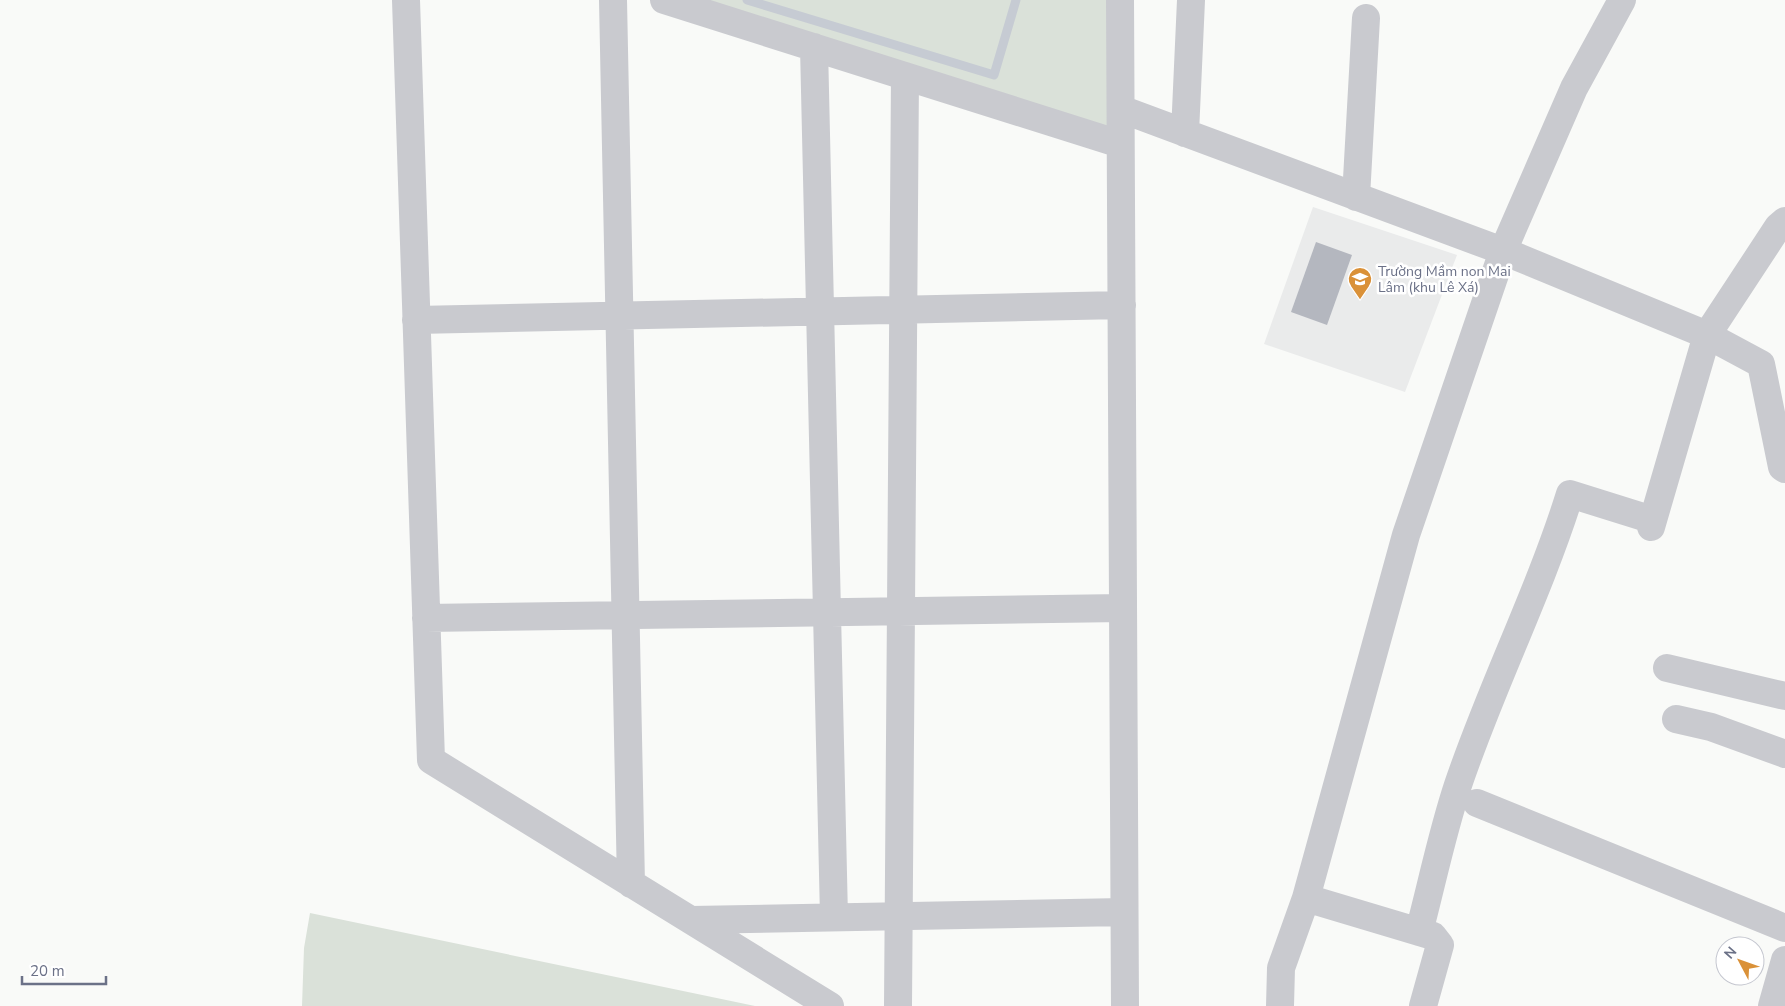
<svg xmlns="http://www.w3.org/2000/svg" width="1785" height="1006" font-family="'Nunito Sans',sans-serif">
<rect width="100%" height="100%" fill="#f9faf8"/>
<path fill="#eaebeb" d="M 1313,207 L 1457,255 L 1405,392 L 1264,344 Z"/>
<path fill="#dae1d9" d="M 664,0 L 1120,0 L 1120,144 Z
M 310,913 L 755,1006 L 302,1006 L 304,948 Z"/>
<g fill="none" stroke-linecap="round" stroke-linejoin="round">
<path stroke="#c6cbd3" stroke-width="9" d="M 747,0 L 994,75 L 1016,0"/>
</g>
<path fill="#b4b7bf" d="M 1316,242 L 1352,255 L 1327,325 L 1291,312 Z"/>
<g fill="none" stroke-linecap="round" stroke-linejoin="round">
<path stroke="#c9cacf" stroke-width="28" d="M 406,0 L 431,760 L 830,1006
M 613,0 L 631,884
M 664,0 L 1120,144
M 1120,0 L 1125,1006
M 814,47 L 834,917
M 1121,109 L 1503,251 L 1707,335 L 1761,364 L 1782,467 L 1785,469
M 1185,133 L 1191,0
M 1356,197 L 1366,18
M 416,320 L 1122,305
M 1651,527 L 1707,335 L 1778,227 L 1785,221
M 426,618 L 1123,608
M 1667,668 L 1785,696
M 1676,719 L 1711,727 L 1785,754
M 1477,803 L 1785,928
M 1306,898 L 1433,936 L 1440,945 L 1423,1006
M 691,920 L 1124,912
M 1419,932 C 1432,883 1442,833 1458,785 C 1491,687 1539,593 1570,494 L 1653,520
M 898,1006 L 905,76
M 1280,1006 L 1281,968 L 1306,898 L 1406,535 L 1503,251 L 1574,88 L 1622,0
M 1772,1006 L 1785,960"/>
</g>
<defs>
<g id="school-pin" transform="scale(1.25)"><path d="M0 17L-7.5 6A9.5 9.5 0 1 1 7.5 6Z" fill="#da9138" stroke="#fff"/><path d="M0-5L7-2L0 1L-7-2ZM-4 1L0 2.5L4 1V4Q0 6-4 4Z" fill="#fff"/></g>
</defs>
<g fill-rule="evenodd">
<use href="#school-pin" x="1360" y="279"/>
</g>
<g text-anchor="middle" stroke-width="5" stroke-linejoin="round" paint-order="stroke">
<g font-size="14" fill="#6b7187" stroke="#fff" text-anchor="start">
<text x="1378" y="276">Trường Mầm non Mai<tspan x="1378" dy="16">Lâm (khu Lê Xá)</tspan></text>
</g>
</g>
<g transform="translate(1740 961) rotate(311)"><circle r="24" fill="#ffffff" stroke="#c4c6cf"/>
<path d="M0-4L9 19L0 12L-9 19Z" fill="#da9138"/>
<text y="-8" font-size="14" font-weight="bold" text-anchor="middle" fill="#6b7187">N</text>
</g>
<path d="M22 976v8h84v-8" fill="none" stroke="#6b7187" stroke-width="2.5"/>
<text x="30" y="976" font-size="15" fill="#6b7187" stroke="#ffffff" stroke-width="4" paint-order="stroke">20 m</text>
</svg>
